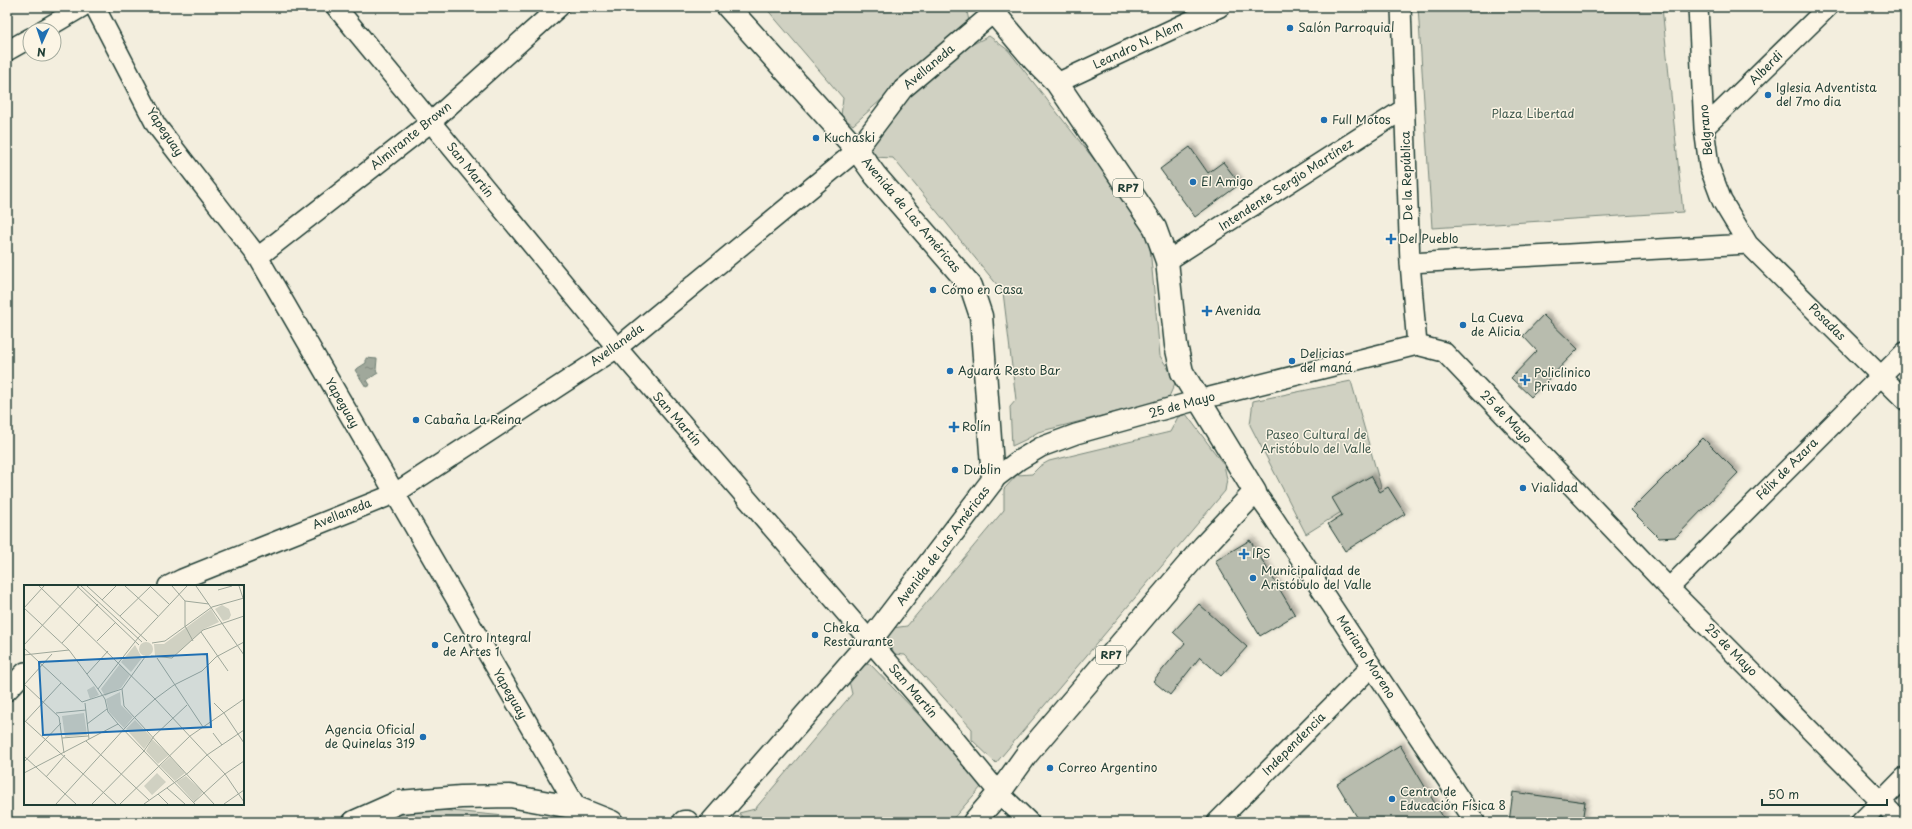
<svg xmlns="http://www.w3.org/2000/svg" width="1912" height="829" font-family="'Playpen Sans',sans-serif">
<defs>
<pattern id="water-ripples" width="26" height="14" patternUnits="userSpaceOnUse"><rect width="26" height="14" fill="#a0a89b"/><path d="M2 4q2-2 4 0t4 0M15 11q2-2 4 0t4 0" fill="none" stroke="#828a7f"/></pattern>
<filter id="shadow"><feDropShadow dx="3.5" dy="-3.5" stdDeviation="2" flood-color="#0004"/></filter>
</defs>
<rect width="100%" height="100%" fill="#f3eede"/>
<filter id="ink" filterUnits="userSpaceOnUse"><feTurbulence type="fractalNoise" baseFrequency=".025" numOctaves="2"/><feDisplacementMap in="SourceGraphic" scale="8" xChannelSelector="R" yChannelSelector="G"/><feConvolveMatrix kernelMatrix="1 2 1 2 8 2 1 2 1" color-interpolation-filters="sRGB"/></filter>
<g filter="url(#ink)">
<path fill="#d0d1c2" stroke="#78877b" d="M 765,7 L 966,7 L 969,21 L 853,125 L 841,116 L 843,98 Z
M 1418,7 L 1662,7 L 1683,212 L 1432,228 Z
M 989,36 L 1008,50 L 1143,222 L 1149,237 L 1160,356 L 1176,381 L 1168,399 L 1038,432 L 1027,439 L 1012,446 L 1010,407 L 1016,400 L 1003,292 L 893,158 L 874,157 L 868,147 L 874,123 L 971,45 Z
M 1351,381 L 1381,487 L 1306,534 L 1250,425 L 1253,401 Z
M 1186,414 L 1224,465 L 1227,479 L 1225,491 L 996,763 L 972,740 L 972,729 L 905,655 L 894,654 L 885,629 L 907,626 L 1004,510 L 1004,489 L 1017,475 L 1032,474 L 1040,466 L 1049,461 L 1170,432 L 1178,417 Z
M 870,664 L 975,773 L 982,786 L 950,822 L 746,822 L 739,813 L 755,809 L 852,694 L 849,681 L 859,666 Z
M 431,809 L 568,822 L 382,822 L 392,816 Z"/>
<path fill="url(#water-ripples)" stroke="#6c7d72" d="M 366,358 L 377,359 L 376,370 L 378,373 L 367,380 L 370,385 L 366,387 L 355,370 L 366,363 Z"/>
<path fill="#b8bcae" stroke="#1f3d34" filter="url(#shadow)" d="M 1190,147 L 1208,173 L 1223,162 L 1240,184 L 1195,217 L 1160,169 Z
M 1543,315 L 1578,349 L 1531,397 L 1511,378 L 1537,351 L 1523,336 Z
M 1703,438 L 1738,473 L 1676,537 L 1659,538 L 1631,510 Z
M 1371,476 L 1380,492 L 1388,487 L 1405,514 L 1345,551 L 1328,524 L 1342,515 L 1332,498 Z
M 1250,540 L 1295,615 L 1260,636 L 1215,561 Z
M 1199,604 L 1247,647 L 1221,676 L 1200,657 L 1170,695 L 1153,681 L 1185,643 L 1173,632 Z
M 1400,745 L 1446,822 L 1360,822 L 1337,784 Z
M 1513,792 L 1585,802 L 1582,822 L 1509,822 Z"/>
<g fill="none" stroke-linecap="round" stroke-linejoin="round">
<g stroke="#1f3d34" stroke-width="22">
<path id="minor" d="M 95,7 L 156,125 L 258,257 L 577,808
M 336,7 L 617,348 L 952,736 L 999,793 L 1029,822
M 1401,7 L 1410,263 L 1417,345
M 1698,7 L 1704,128 L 1709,166 L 1722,201 L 1748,244 L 1905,400
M 43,30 L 82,7
M 7,51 L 30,38
M 1057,83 L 1220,7
M 1704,128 L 1828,7
M 258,257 L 431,122 L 559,7
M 1167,261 L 1404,109
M 1410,263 L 1748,244
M 993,480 L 1019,460 L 1041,447 L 1076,434 L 1198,400 L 1417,345 L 1444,352 L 1669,588 L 1901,822
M 1255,492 L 1273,517 L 1475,822
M 168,586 L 182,579 L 394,494 L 617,348 L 857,150 L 903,89 L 1000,7
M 1669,588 L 1905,352
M 7,691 L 25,672
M 1217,822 L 1372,666
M 1861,822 L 1905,777"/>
</g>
<g stroke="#1f3d34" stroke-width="25">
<path id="secondary" d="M 354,822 L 399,802 L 461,797 L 510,796 L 577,808 L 612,822"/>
</g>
<g stroke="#1f3d34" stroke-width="25">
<path id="primary" d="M 684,822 L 687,822
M 712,822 L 870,641 L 993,480 L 981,316 L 971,286 L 875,175 L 857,150 L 728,7
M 974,822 L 999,793 L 1027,754 L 1175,580 L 1204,546 L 1255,492 L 1182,372 L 1176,345 L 1167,261 L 1155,228 L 1057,83 L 1034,60 L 989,7"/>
</g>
<use href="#minor" stroke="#fcf5e5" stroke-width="19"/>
<use href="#secondary" stroke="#fcf5e5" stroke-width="22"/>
<use href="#primary" stroke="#fcf5e5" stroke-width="22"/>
</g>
</g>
<g fill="#1f6fb2" stroke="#fcf5e5" stroke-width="1.5">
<circle cx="1290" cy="28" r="4"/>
<circle cx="1768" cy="95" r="4"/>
<circle cx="1324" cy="120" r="4"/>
<circle cx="816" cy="138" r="4"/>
<circle cx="1193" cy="182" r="4"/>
<path d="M1389 233h4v4h4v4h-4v4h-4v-4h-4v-4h4z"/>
<circle cx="933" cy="290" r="4"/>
<path d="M1205 305h4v4h4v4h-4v4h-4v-4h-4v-4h4z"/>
<circle cx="1463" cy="325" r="4"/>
<circle cx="1292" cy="361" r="4"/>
<circle cx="950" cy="371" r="4"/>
<path d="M1523 374h4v4h4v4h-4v4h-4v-4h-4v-4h4z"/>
<circle cx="416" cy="420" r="4"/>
<path d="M952 421h4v4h4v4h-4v4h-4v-4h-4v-4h4z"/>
<circle cx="955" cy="470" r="4"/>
<circle cx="1523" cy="488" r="4"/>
<path d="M1242 548h4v4h4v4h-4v4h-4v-4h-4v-4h4z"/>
<circle cx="1253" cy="578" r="4"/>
<circle cx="815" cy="635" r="4"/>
<circle cx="435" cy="645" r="4"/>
<circle cx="423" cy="737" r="4"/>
<circle cx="1050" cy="768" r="4"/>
<circle cx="1392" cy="799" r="4"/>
</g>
<g text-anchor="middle" stroke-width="3" stroke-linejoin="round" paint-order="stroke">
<g fill="#fcf5e5" stroke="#617469" stroke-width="1">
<rect x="1113" y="179" width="30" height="18" rx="3"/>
<rect x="1096" y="646" width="30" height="18" rx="3"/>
</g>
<g font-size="11" font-weight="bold" fill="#1f3d34">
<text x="1128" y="192">RP7</text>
<text x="1111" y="659">RP7</text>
</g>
<g font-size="12" fill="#1f3d34" stroke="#fcf5e5" text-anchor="start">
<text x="1298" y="32">Salón Parroquial</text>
<text x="1776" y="92">Iglesia Adventista<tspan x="1776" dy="14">del 7mo dia</tspan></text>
<text x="1332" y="124">Full Motos</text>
<text x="824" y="142">Kuchaski</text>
<text x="1201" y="186">El Amigo</text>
<text x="1399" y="243">Del Pueblo</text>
<text x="941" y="294">Cómo en Casa</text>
<text x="1215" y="315">Avenida</text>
<text x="1471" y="322">La Cueva<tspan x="1471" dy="14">de Alicia</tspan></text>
<text x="1300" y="358">Delicias<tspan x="1300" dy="14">del maná</tspan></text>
<text x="958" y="375">Aguará Resto Bar</text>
<text x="1534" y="377">Policlinico<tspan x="1534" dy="14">Privado</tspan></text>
<text x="424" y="424">Cabaña La Reina</text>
<text x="962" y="431">Rolín</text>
<text x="963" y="474">Dublin</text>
<text x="1531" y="492">Vialidad</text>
<text x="1252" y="558">IPS</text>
<text x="1261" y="575">Municipalidad de<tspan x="1261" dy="14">Aristóbulo del Valle</tspan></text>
<text x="823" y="632">Cheka<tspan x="823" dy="14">Restaurante</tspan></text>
<text x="443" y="642">Centro Integral<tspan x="443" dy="14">de Artes 1</tspan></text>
<text x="415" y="734" text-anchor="end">Agencia Oficial<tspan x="415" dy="14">de Quinelas 319</tspan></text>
<text x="1058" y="772">Correo Argentino</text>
<text x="1400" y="796">Centro de<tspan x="1400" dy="14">Educación Física 8</tspan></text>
</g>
<g font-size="12" fill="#1f3d34" stroke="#fcf5e5">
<text transform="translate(1138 45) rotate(-25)" y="4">Leandro N. Alem</text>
<text transform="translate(929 67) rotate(-40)" y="4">Avellaneda</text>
<text transform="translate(1766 68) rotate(-45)" y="4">Alberdi</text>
<text transform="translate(1706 130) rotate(-95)" y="4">Belgrano</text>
<text transform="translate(165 132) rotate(56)" y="4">Yapeguay</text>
<text transform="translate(411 136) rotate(-39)" y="4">Almirante Brown</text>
<text transform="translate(470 170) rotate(51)" y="4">San Martín</text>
<text transform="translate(1407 176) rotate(-92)" y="4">De la República</text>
<text transform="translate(1286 185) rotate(-33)" y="4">Intendente Sergio Martínez</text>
<text transform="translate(911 215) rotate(50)" y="4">Avenida de Las Américas</text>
<text transform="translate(1827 322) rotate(45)" y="4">Posadas</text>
<text transform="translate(617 345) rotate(-36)" y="4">Avellaneda</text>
<text transform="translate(342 403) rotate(60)" y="4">Yapeguay</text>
<text transform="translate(1182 405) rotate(-15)" y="4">25 de Mayo</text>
<text transform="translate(1506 417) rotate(46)" y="4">25 de Mayo</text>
<text transform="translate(677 419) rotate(49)" y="4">San Martín</text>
<text transform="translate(1787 469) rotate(-45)" y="4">Félix de Azara</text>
<text transform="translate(342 514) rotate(-22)" y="4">Avellaneda</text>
<text transform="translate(943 546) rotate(-53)" y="4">Avenida de Las Américas</text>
<text transform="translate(1731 650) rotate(45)" y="4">25 de Mayo</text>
<text transform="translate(1366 657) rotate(57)" y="4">Mariano Moreno</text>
<text transform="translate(913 691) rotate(49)" y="4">San Martín</text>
<text transform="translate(510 694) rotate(60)" y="4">Yapeguay</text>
<text transform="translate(1294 744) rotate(-45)" y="4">Independencia</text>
</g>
<g font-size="12" fill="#425b50" stroke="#fcf5e5">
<text x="1533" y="118">Plaza Libertad</text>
<text x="1316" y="439">Paseo Cultural de<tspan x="1316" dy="14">Aristóbulo del Valle</tspan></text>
</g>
</g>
<g transform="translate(24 585)">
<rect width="220" height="220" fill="#f3eede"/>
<path d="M115 64a7 7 0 1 1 14 0a7 7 0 1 1-14 0Z" fill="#d0d1c2"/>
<path d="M 198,20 L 205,24 L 207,30 L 205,34 L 199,36 L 191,24 ZM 187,24 L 195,37 L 180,44 L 149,72 L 131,71 L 130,59 L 140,59 ZM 111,60 L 118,73 L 107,87 L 97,77 ZM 96,79 L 106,90 L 97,103 L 81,111 L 77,104 ZM 70,101 L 75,110 L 66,114 L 63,105 ZM 96,107 L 97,120 L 109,132 L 100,143 L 85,127 L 82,114 ZM 60,128 L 63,150 L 41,152 L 38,131 ZM 111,135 L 128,153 L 120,164 L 102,144 ZM 128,154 L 145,170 L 134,179 L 122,166 ZM 146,172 L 161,188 L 151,196 L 136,181 ZM 133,188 L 142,197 L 128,210 L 120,201 ZM 162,191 L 179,207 L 170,217 L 152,197 Z" fill="#d0d1c2"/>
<path fill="none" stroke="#9ea79a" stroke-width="1" d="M 15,1 L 131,114 L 201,189 L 220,217M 53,1 L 115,60M 57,1 L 118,57M 63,1 L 123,56M 101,1 L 134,31M 126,1 L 145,19M 148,1 L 161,16 L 161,41 L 169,56M 163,1 L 114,53 L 74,104 L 81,114 L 84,127 L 94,139 L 171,219M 172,1 L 220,70M 215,1 L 219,13M 194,5 L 208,1M 78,15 L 92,1M 161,16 L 185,19M 0,23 L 45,65 L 74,104M 0,23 L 20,1M 96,31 L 127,1M 177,47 L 204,86M 73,56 L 92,37M 38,58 L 74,19M 128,58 L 141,56 L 188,22 L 220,13M 0,60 L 55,1M 0,63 L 58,117 L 98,104M 0,70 L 45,65M 127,71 L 148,73 L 179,45 L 220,31M 121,72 L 98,104 L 100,121 L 190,219M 133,73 L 179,142M 63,89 L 84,66M 0,99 L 35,132 L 40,168M 0,100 L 28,69M 61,118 L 65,154M 190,118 L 200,128 L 220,158M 32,128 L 62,125M 0,135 L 92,219M 0,138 L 37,98M 63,139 L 83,124M 189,148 L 198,160M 38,153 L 64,151M 62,156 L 125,215M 0,171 L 52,219M 0,177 L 37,138M 0,188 L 94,139M 22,192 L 41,170M 143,203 L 161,219M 134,209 L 144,219M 169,218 L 201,189 L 220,176M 32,219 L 111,132 L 131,114 L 150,100 L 178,86 L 192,72 L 220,57M 68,219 L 120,166 L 130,151 L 163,120M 96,219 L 166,151 L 220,114M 120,219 L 164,188 L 183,170 L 220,145M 200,219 L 220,205"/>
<path fill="#1f6fb2" fill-opacity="0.15" stroke="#1f6fb2" stroke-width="2" d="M 183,69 L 187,142 L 19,150 L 15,77 Z"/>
<rect width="220" height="220" fill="none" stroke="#1f3d34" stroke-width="2"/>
</g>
<rect width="1912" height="829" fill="none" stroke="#fcf5e5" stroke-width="24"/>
<rect x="12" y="12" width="1888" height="805" fill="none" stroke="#1f3d34" stroke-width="1.5" filter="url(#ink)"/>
<g transform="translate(42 42) rotate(183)"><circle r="19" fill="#fcf5e5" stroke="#a4ab9e"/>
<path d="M0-3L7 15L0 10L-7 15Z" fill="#1f6fb2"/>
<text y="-6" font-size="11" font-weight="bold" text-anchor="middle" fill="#1f3d34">N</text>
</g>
<path d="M1762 799v6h125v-6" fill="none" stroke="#1f3d34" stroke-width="2"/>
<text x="1768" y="799" font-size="12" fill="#1f3d34" stroke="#fcf5e5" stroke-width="3" paint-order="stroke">50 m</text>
</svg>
